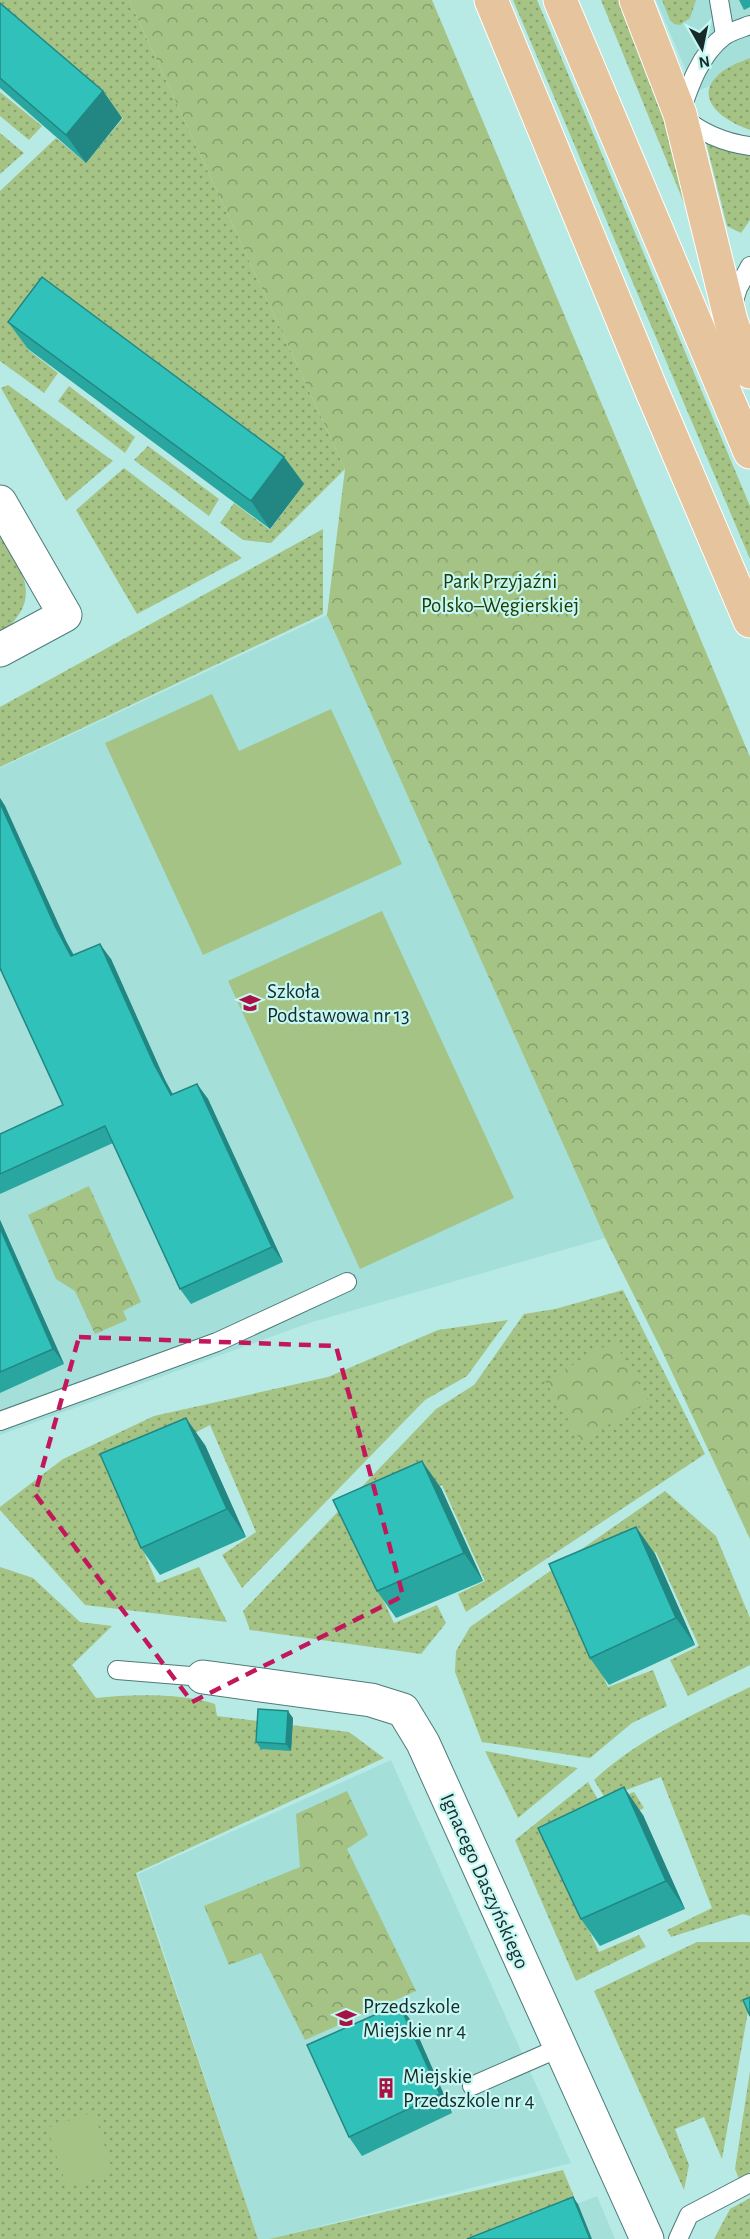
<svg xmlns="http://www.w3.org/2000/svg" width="750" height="2239" font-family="'Alegreya Sans',sans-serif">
<defs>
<pattern id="grass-dots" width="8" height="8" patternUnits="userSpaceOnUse" patternTransform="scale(1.5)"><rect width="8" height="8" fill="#a4c385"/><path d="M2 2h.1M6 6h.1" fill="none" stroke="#859f6d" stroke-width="1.8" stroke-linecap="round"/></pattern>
<pattern id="park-crowns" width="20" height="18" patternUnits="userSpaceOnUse" patternTransform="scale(1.5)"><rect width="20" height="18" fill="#a4c385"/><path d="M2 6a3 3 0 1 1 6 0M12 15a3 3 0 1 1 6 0" fill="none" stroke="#859f6d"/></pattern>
</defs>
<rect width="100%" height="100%" fill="#b8eae5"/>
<path fill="#a4dfda" d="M 656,0 L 750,0 L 750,58 L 727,68 L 716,76 L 710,86 L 695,92 Z
M 327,615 L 605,1238 L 309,1323 L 0,1435 L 0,768 Z
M 391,1760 L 571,2163 L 269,2239 L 258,2239 L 138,1874 Z
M 597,2196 L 615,2239 L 488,2239 Z"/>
<path fill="url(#grass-dots)" d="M 0,0 L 129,0 L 345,469 L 271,543 L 243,540 L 220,523 L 234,503 L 270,530 L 304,484 L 61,304 L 27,349 L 58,373 L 44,393 L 0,361 L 0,191 L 56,138 L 86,163 L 123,118 L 0,12 Z
M 513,0 L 537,0 L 750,506 L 750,559 Z
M 601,0 L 622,0 L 683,150 L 686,208 Z
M 662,0 L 696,0 L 690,18 L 680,25 L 674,24 L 670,20 Z
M 750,58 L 750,130 C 729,123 693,102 716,77 C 725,67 738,63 750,58 Z
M 0,92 L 42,126 L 29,140 L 0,116 Z
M 0,133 L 24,153 L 0,174 Z
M 706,142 L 750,156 L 750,220 L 741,233 L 727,226 Z
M 8,385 L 113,461 L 66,501 L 1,388 Z
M 69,386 L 135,437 L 125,453 L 58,401 Z
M 148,446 L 219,499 L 209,516 L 134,460 Z
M 124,468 L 242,558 L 137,614 L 76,510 Z
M 323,529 L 323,614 L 0,767 L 0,707 Z
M 0,534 C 15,559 39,589 17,617 C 12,624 7,630 0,634 Z
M 623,1290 L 705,1454 L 466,1612 L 458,1594 L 485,1581 L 442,1485 L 349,1526 L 394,1623 L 437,1605 L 446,1623 L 421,1654 L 250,1630 L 243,1611 L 436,1409 L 474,1385 L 524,1314 L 555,1309 Z
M 508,1320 L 467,1376 L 425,1400 L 242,1588 L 222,1555 L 256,1532 L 210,1425 L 112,1476 L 157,1583 L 199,1567 L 227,1622 L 85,1605 L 0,1510 L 0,1507 L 63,1459 L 154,1416 L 328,1377 L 438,1330 Z
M 665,1491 L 716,1536 L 750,1618 L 750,1665 L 688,1696 L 670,1660 L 699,1646 L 656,1552 L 564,1592 L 608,1687 L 653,1670 L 667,1706 L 632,1723 L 590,1758 L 482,1742 L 455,1672 L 456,1651 L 470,1627 Z
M 0,1567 L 33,1578 L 80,1622 L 112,1626 L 72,1665 L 96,1698 C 129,1694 184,1693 215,1704 L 217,1716 L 349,1732 L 384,1758 L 136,1873 L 258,2239 L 0,2239 Z
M 750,1687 L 750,1916 L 743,1914 L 671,1937 L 667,1930 L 712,1908 L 661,1777 L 605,1798 L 594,1780 C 638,1739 696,1713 750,1687 Z
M 485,1751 L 578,1768 L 518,1818 Z
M 588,1782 L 601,1805 L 634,1792 L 644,1808 L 553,1854 L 599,1952 L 639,1935 L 646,1947 L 576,1981 L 515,1840 Z
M 697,1942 L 750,1942 L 750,2000 L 722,2159 L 704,2117 L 675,2129 L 689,2165 L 684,2190 L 594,1991 Z
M 750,2071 L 750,2172 L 739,2179 L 735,2169 Z
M 563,2170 L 575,2199 L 469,2239 L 269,2239 Z
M 750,2198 L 750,2239 L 714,2239 L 730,2209 Z"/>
<path fill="url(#park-crowns)" d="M 129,0 L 432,0 L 750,757 L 750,1539 L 662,1351 L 605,1238 L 327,615 L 345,469 Z
M 89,1186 L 141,1302 L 123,1311 L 127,1320 L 95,1334 L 75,1291 L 56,1279 L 28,1215 Z
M 614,1341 L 649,1401 L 581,1441 L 545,1381 Z
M 347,1791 L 368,1835 L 347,1849 L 416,1991 L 305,2040 L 261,1953 L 229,1965 L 204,1906 L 300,1867 L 296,1814 Z"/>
<path fill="#a4c385" d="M 212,694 L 239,751 L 331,709 L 402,864 L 203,955 L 105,743 Z
M 382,911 L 514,1198 L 360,1269 L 228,981 Z
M 94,2112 L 113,2172 L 67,2187 L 47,2128 Z"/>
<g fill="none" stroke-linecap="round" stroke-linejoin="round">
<g stroke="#4d7b78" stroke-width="20">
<path id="service" d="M 719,0 L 725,35
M 750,25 C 742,28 731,31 724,36 C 700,54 689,87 680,114 C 698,132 725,143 750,146
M 732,307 L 738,288 L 750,266
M 0,1421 L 217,1342 L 347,1282
M 117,1670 L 203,1677
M 472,2086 L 559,2048
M 678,2239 L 689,2215 L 750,2183"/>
</g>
<g stroke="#4d7b78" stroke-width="35">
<path id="minor" d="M 0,502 L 65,615 L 0,650
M 203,1677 L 371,1700 L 403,1710 L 423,1743 L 647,2239"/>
</g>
<g stroke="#fff" stroke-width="35">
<path id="primary" d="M 491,0 L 651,389 L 750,621
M 560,0 L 750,452
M 636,0 L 680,114 L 731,321 L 750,372"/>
</g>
<use href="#service" stroke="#fff" stroke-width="18"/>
<use href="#minor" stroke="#fff" stroke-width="33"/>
<use href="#primary" stroke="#e6c59e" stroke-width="33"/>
</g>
<path fill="#29a6a0" d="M 739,0 L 750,0 L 750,7 L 744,10 Z
M 0,3 L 103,91 L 122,118 L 86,163 L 0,88 Z
M 8,322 L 284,457 L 304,484 L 270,529 L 28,349 Z
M 0,798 L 5,806 L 66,941 L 74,955 L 111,959 L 165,1080 L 173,1095 L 197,1084 L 208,1099 L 283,1262 L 191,1304 L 180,1289 L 113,1143 L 0,1194 L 0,1134 L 63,1105 L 1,971 L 0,971 Z
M 0,1220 L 64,1364 L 0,1393 Z
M 205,1445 L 246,1537 L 160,1575 L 141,1548 Z
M 441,1488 L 483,1581 L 396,1618 L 377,1591 Z
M 636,1527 L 655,1554 L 695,1645 L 609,1685 L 590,1658 Z
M 293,1718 L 291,1751 L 261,1749 L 256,1742 Z
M 643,1815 L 685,1909 L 600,1946 L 581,1919 Z
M 412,2022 L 452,2113 L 362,2156 L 349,2137 Z"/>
<path fill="#228782" d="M 103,91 L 122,118 L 86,163 L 66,135 Z
M 284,457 L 304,484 L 270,529 L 251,501 Z
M 0,798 L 5,806 L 66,941 L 82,972 L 71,956 L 55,926 L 0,803 Z
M 100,944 L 111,959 L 165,1080 L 182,1111 L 171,1095 L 154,1064 Z
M 197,1084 L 208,1099 L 283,1262 L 272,1247 Z
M 0,1220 L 64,1364 L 53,1349 L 0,1228 Z
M 186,1418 L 205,1445 L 246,1537 L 227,1509 Z
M 422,1461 L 441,1488 L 483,1581 L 464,1553 Z
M 636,1527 L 655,1554 L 695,1645 L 676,1618 Z
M 288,1711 L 293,1718 L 291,1751 L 286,1744 Z
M 624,1787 L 643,1815 L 685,1909 L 666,1881 Z
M 399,2004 L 412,2022 L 452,2113 L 440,2094 Z
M 573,2197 L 578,2204 L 592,2239 L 590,2239 Z"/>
<path fill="#30c1ba" stroke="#228782" stroke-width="1.5" d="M 0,3 L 103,91 L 66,135 L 0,78 Z
M 42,277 L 284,457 L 251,501 L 8,322 Z
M 0,803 L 55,926 L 71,956 L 100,944 L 154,1064 L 171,1095 L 197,1084 L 272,1247 L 180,1289 L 105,1126 L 0,1174 L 0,1134 L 63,1105 L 0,968 Z
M 0,1228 L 53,1349 L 0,1372 Z
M 186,1418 L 227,1509 L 141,1548 L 100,1454 Z
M 422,1461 L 464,1553 L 377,1591 L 333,1500 Z
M 636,1527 L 676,1618 L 590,1658 L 549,1564 Z
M 258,1709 L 288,1711 L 286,1744 L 256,1742 Z
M 624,1787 L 666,1881 L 581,1919 L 538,1828 Z
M 750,1997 L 750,2016 L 743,2000 Z
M 399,2004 L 440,2094 L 349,2137 L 307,2045 Z
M 573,2197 L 590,2239 L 467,2239 Z"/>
<path fill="none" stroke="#c2185b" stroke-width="4.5" stroke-dasharray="12 8" stroke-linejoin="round" d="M 79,1337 L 336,1346 L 403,1596 L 192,1702 L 35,1494 Z"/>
<defs>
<g id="school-bare" transform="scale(1.62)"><path d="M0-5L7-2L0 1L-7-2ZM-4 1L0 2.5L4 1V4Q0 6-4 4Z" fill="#a71144" stroke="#c5f7f3" stroke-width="2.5" paint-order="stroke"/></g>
<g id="building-bare" transform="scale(1.62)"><path d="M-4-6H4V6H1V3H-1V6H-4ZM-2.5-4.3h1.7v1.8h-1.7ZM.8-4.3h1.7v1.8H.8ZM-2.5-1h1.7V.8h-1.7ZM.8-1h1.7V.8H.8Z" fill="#a71144" stroke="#c5f7f3" stroke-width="2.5" paint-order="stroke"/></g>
</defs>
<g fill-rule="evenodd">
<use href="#school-bare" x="250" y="1003"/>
<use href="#school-bare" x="346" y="2018"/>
<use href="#building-bare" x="386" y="2088"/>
</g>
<g text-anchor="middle" stroke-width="4.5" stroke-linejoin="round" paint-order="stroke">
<g font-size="21" fill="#233b00" stroke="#c5f7f3">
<text x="500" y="588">Park Przyjaźni<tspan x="500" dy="24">Polsko–Węgierskiej</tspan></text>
</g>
<g font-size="21" fill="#182b2a" stroke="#c5f7f3" text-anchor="start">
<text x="267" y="998">Szkoła<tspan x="267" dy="24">Podstawowa nr 13</tspan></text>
<text x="363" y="2013">Przedszkole<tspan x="363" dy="24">Miejskie nr 4</tspan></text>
<text x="403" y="2083">Miejskie<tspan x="403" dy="24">Przedszkole nr 4</tspan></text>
</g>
<g font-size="21" fill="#182b2a" stroke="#c5f7f3">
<text transform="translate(485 1881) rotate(66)" y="7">Ignacego Daszyńskiego</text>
</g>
</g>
<g transform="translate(702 48) rotate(171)" stroke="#c5f7f3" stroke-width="4.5" paint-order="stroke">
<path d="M0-4.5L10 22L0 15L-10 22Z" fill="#182b2a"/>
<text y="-9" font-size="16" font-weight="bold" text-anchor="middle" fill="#182b2a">N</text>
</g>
</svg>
